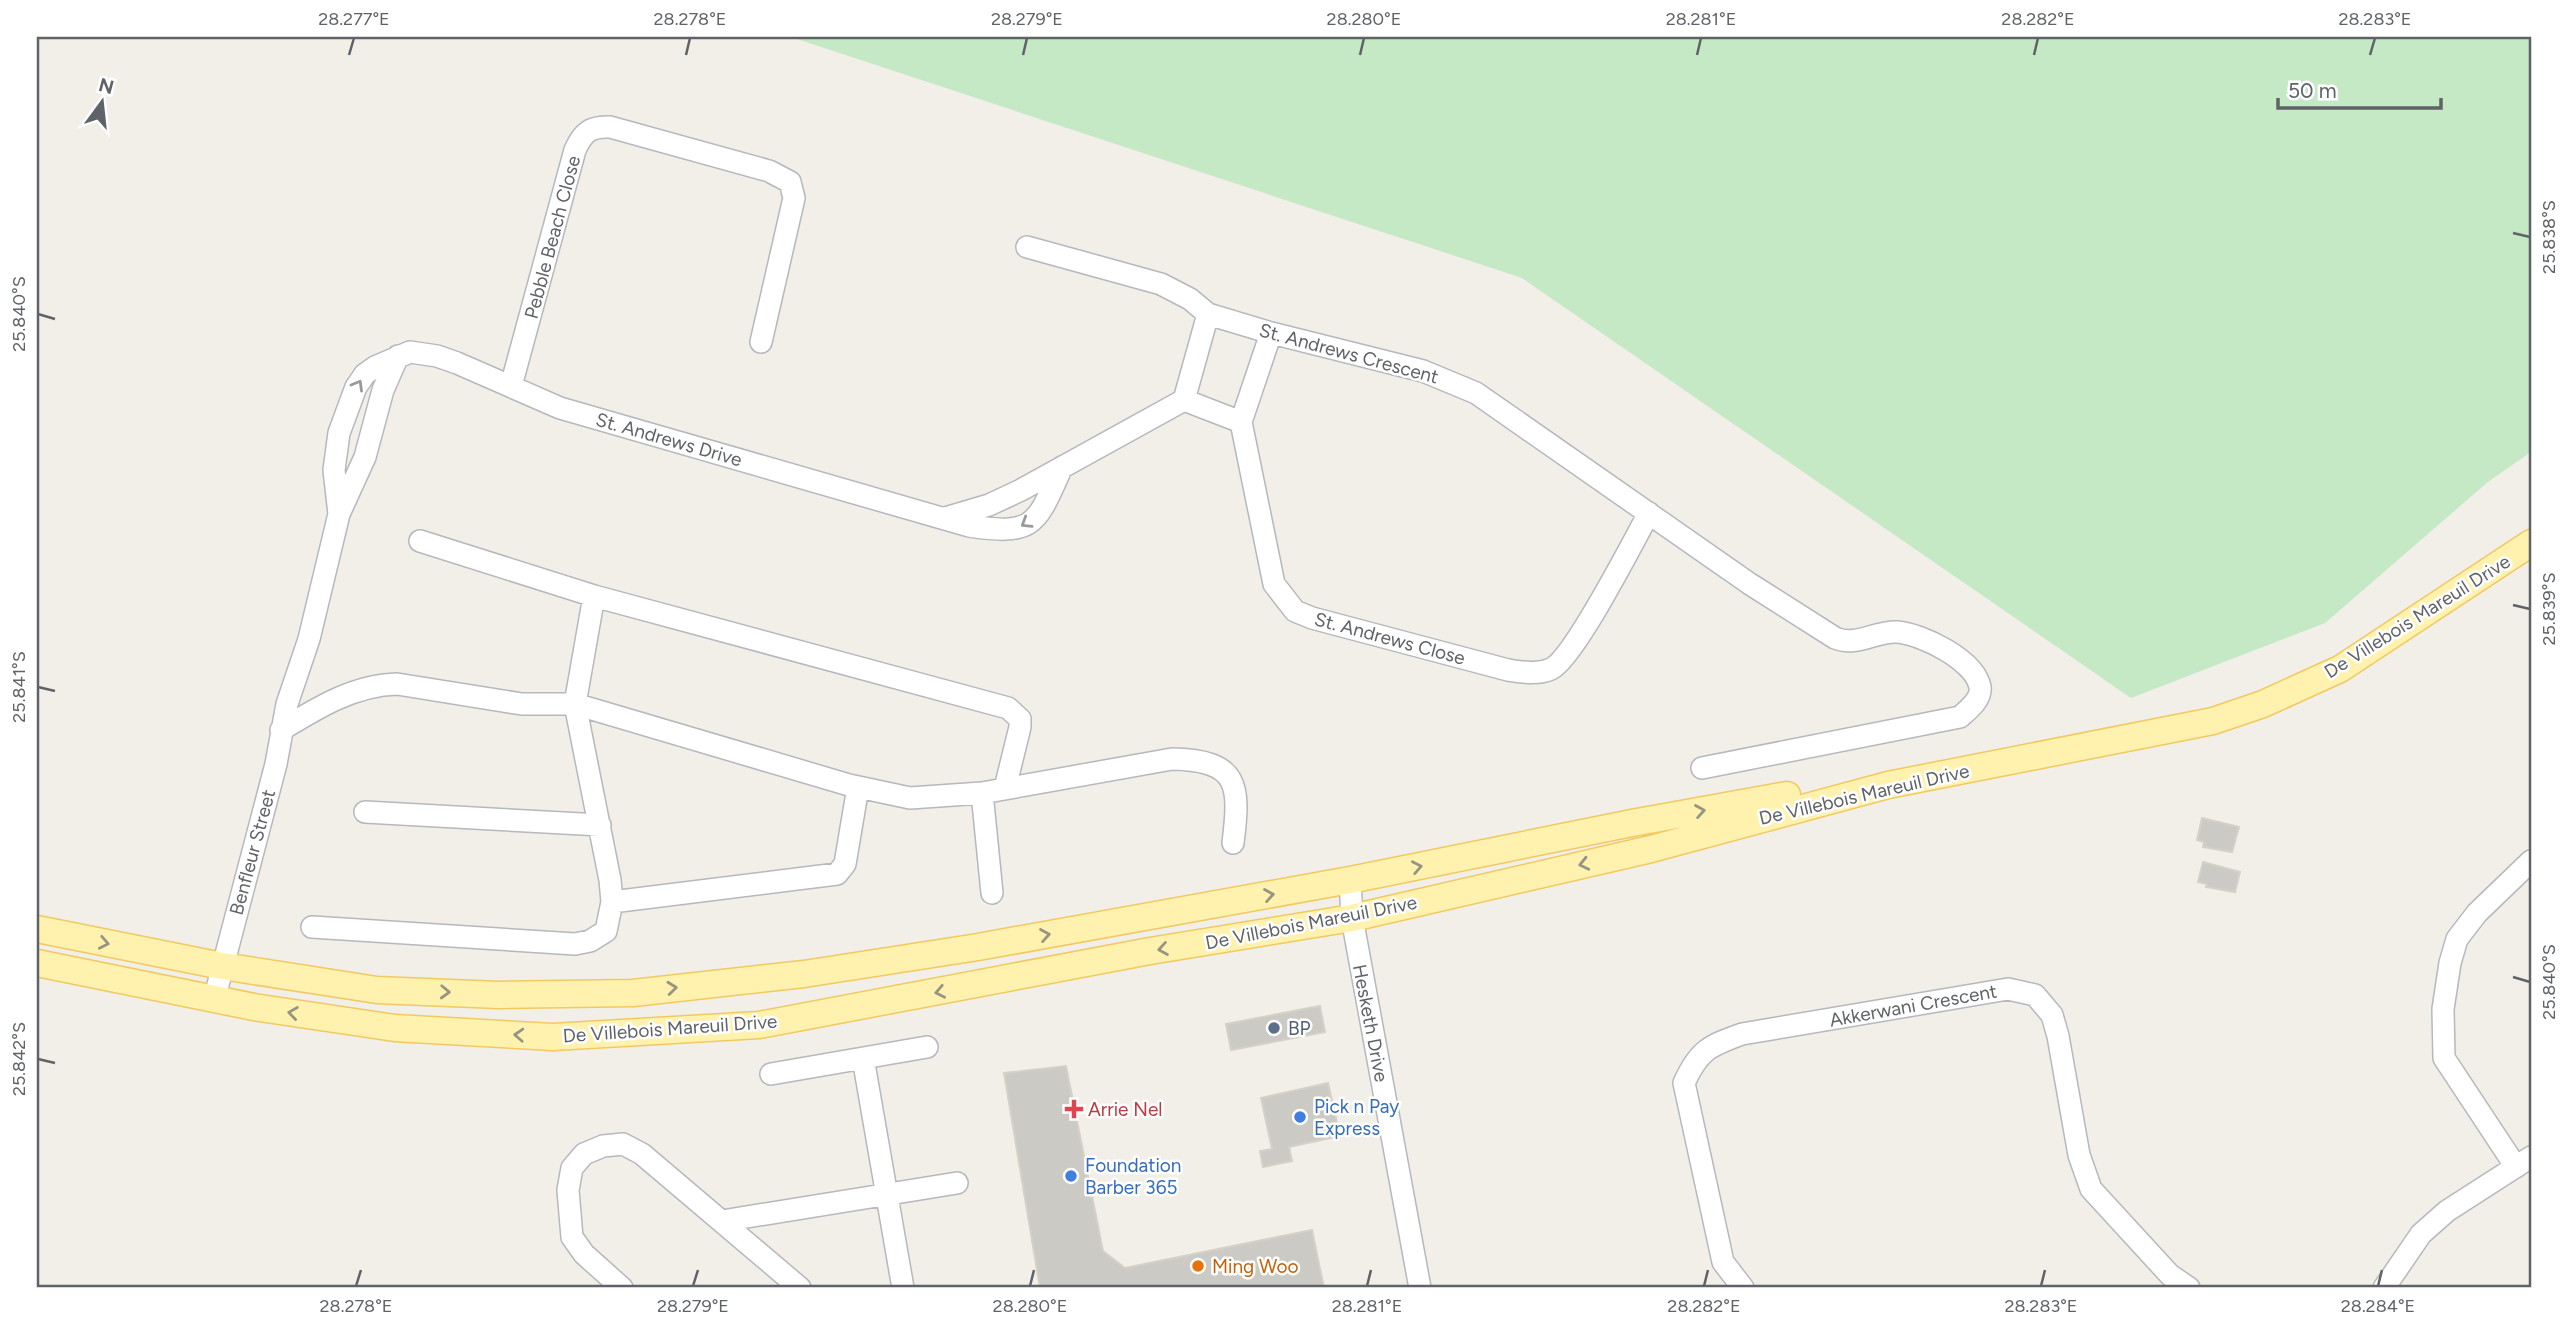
<svg xmlns="http://www.w3.org/2000/svg" width="2568" height="1325" font-family="Figtree,sans-serif">
<rect width="100%" height="100%" fill="#f1efe8"/>
<path fill="#c5e8c5" d="M 791,37 L 2531,37 L 2531,452 L 2489,481 L 2325,623 L 2131,698 L 1522,278 Z"/>
<path fill="#cccac5" stroke="#d6d1c6" stroke-width="2" d="M 2202,818 L 2239,827 L 2232,852 L 2203,847 L 2204,842 L 2197,840 Z
M 2203,862 L 2240,872 L 2235,892 L 2206,887 L 2207,884 L 2198,882 Z
M 1320,1006 L 1325,1032 L 1231,1050 L 1226,1024 Z
M 1066,1066 L 1103,1251 L 1125,1268 L 1312,1230 L 1324,1288 L 1040,1288 L 1004,1073 Z
M 1328,1083 L 1340,1136 L 1289,1147 L 1292,1161 L 1263,1167 L 1260,1151 L 1272,1149 L 1261,1098 Z"/>
<g fill="none" stroke-linecap="round" stroke-linejoin="round">
<g stroke="#b5b8bc" stroke-width="24">
<path id="minor" d="M 1027,247 L 1161,284 L 1190,299 L 1208,314 L 1271,333 L 1423,371 L 1476,393 L 1750,584 L 1835,638 C 1857,647 1875,631 1897,632 C 1922,634 1975,660 1980,687 C 1982,699 1968,710 1960,717 L 1702,768
M 1271,333 L 1241,422 L 1274,584 L 1295,611 L 1312,618 L 1508,670 C 1522,672 1537,675 1551,669 C 1574,658 1633,542 1649,513
M 511,386 L 575,150 C 583,132 591,126 610,127 L 769,171 L 790,182 L 794,198 L 761,342
M 1184,400 L 1241,422
M 339,514 L 334,470 L 339,433 L 356,387 L 365,374 L 375,367 L 410,352 L 437,356 L 457,363 L 560,408 L 969,526 C 1036,536 1036,524 1062,467
M 945,518 L 989,505 L 1021,490 L 1184,400 L 1208,314
M 420,541 L 594,596 L 1008,708 L 1020,719 L 1020,727 L 1005,788
M 281,730 C 317,708 354,685 397,684 L 522,704 L 575,704 L 849,785 L 910,798 L 982,793 L 1172,759 C 1240,760 1240,786 1233,843
M 982,793 L 992,893
M 365,812 L 600,825
M 1350,880 L 1352,918 L 1420,1288
M 612,902 L 837,874 L 845,864 L 858,787
M 312,927 L 575,944 L 590,941 L 606,931 L 612,902 L 610,880 L 575,704 L 594,596
M 214,1000 L 276,764 L 287,704 L 309,639 L 339,514 L 365,457 L 383,390 L 398,356
M 863,1058 L 903,1288
M 771,1074 L 927,1047
M 2516,1167 L 2444,1058 L 2443,1009 L 2450,963 L 2457,939 L 2477,913 L 2531,861
M 722,1221 L 957,1183
M 622,1288 L 584,1254 L 572,1237 L 568,1190 L 572,1168 L 584,1154 L 603,1146 L 623,1144 L 642,1154 L 800,1288
M 1743,1288 L 1723,1262 L 1684,1083 C 1699,1050 1709,1046 1742,1034 L 2008,989 L 2035,995 L 2052,1015 L 2058,1036 L 2079,1155 L 2091,1189 L 2170,1275 L 2189,1288
M 2384,1288 L 2421,1234 L 2447,1211 L 2531,1157"/>
</g>
<g stroke="#f2c960" stroke-width="29">
<path id="major" d="M 37,929 L 222,966 L 377,990 L 499,995 L 633,993 L 804,974 L 978,947 L 1350,880 L 1632,823 L 1787,795
M 37,963 L 254,1007 L 395,1028 L 553,1037 L 759,1025 L 1150,951 L 1352,918 L 1651,849 L 1888,785 L 2213,721 L 2263,704 L 2340,669 L 2531,543"/>
</g>
<use href="#minor" stroke="#fff" stroke-width="21"/>
<use href="#major" stroke="#fff2af" stroke-width="26"/>
</g>
<defs><path id="oneway-chevron" d="M-2-3.5L2.5 0L-2 3.5" fill="none" stroke-width="1.6" stroke-linecap="round" stroke-linejoin="round" transform="scale(1.75)"/></defs>
<g stroke="#979a9d">
<use href="#oneway-chevron" transform="translate(358 385) rotate(-60)"/>
<use href="#oneway-chevron" transform="translate(1026 523) rotate(148)"/>
</g>
<g stroke="#979581">
<use href="#oneway-chevron" transform="translate(1700 811) rotate(-10)"/>
<use href="#oneway-chevron" transform="translate(1584 864) rotate(167)"/>
<use href="#oneway-chevron" transform="translate(1417 867) rotate(-11)"/>
<use href="#oneway-chevron" transform="translate(1269 895) rotate(-10)"/>
<use href="#oneway-chevron" transform="translate(1045 935) rotate(-10)"/>
<use href="#oneway-chevron" transform="translate(104 943) rotate(11)"/>
<use href="#oneway-chevron" transform="translate(1163 949) rotate(171)"/>
<use href="#oneway-chevron" transform="translate(672 988) rotate(-6)"/>
<use href="#oneway-chevron" transform="translate(445 992) rotate(2)"/>
<use href="#oneway-chevron" transform="translate(940 992) rotate(169)"/>
<use href="#oneway-chevron" transform="translate(293 1013) rotate(-172)"/>
<use href="#oneway-chevron" transform="translate(519 1035) rotate(-177)"/>
</g>
<path fill="none" stroke="#5f6368" stroke-width="2.5" d="M 349,55 L 354,38M 686,55 L 690,38M 1023,55 L 1027,38M 1360,55 L 1364,38M 1697,55 L 1701,38M 2034,55 L 2038,38M 2370,55 L 2375,38M 2513,233 L 2530,237M 38,314 L 55,319M 2513,605 L 2530,609M 38,687 L 55,691M 2513,977 L 2530,982M 38,1059 L 55,1063M 356,1286 L 361,1270M 693,1286 L 698,1270M 1030,1286 L 1034,1270M 1367,1286 L 1371,1270M 1704,1286 L 1708,1270M 2041,1286 L 2045,1270M 2378,1286 L 2382,1270"/>
<circle fill="#5c6f8a" stroke="#fff" stroke-width="2.5" cx="1274" cy="1028" r="7"/>
<path fill="#e0444e" stroke="#fff" stroke-width="2.5" d="M1070.5 1098.5h7v7h7v7h-7v7h-7v-7h-7v-7h7z"/>
<g fill="#3f7fe0" stroke="#fff" stroke-width="2.5">
<circle cx="1300" cy="1117" r="7"/>
<circle cx="1071" cy="1176" r="7"/>
</g>
<circle fill="#e8710a" stroke="#fff" stroke-width="2.5" cx="1198" cy="1266" r="7"/>
<g text-anchor="middle" stroke-width="5" stroke-linejoin="round" paint-order="stroke">
<g font-size="19" fill="#5f6368" stroke="#fff">
<text transform="translate(552 237) rotate(-75)" y="7">Pebble Beach Close</text>
<text transform="translate(1349 353) rotate(15)" y="7">St. Andrews Crescent</text>
<text transform="translate(669 439) rotate(16)" y="7">St. Andrews Drive</text>
<text transform="translate(2417 616) rotate(-32)" y="7">De Villebois Mareuil Drive</text>
<text transform="translate(1390 638) rotate(15)" y="7">St. Andrews Close</text>
<text transform="translate(1864 794) rotate(-13)" y="7">De Villebois Mareuil Drive</text>
<text transform="translate(252 852) rotate(-75)" y="7">Benfleur Street</text>
<text transform="translate(1311 922) rotate(-11)" y="7">De Villebois Mareuil Drive</text>
<text transform="translate(1913 1005) rotate(-10)" y="7">Akkerwani Crescent</text>
<text transform="translate(1371 1023) rotate(79)" y="7">Hesketh Drive</text>
<text transform="translate(670 1028) rotate(-4)" y="7">De Villebois Mareuil Drive</text>
</g>
<g font-size="19" fill="#4e5e75" stroke="#fff" text-anchor="start">
<text x="1288" y="1035">BP</text>
</g>
<g font-size="19" fill="#366cbe" stroke="#fff" text-anchor="start">
<text x="1314" y="1113">Pick n Pay<tspan x="1314" dy="22">Express</tspan></text>
<text x="1085" y="1172">Foundation<tspan x="1085" dy="22">Barber 365</tspan></text>
</g>
<g font-size="19" fill="#be3a42" stroke="#fff" text-anchor="start">
<text x="1088" y="1116">Arrie Nel</text>
</g>
<g font-size="19" fill="#c56008" stroke="#fff" text-anchor="start">
<text x="1212" y="1273">Ming Woo</text>
</g>
</g>
<rect width="2568" height="1325" fill="none" stroke="#ffffff" stroke-width="77"/>
<g transform="translate(102 102) rotate(15)" stroke="#ffffff" stroke-width="5" paint-order="stroke">
<path d="M0-5L12 26L0 18L-12 26Z" fill="#5f6368"/>
<text y="-10" font-size="19" font-weight="bold" text-anchor="middle" fill="#5f6368">N</text>
</g>
<path d="M2278 98v10h163v-10" fill="none" stroke="#5f6368" stroke-width="3.5"/>
<text x="2288" y="98" font-size="21" fill="#5f6368" stroke="#ffffff" stroke-width="5" paint-order="stroke">50 m</text>
<rect x="38" y="38" width="2492" height="1248" fill="none" stroke="#5f6368" stroke-width="2.5"/>
<g font-size="18" text-anchor="middle" fill="#5f6368">
<text x="354" y="25">28.277°E</text>
<text x="690" y="25">28.278°E</text>
<text x="1027" y="25">28.279°E</text>
<text x="1364" y="25">28.280°E</text>
<text x="1701" y="25">28.281°E</text>
<text x="2038" y="25">28.282°E</text>
<text x="2375" y="25">28.283°E</text>
<text transform="translate(2549 237) rotate(-90)" y="6">25.838°S</text>
<text transform="translate(19 314) rotate(-90)" y="6">25.840°S</text>
<text transform="translate(2549 609) rotate(-90)" y="6">25.839°S</text>
<text transform="translate(19 687) rotate(-90)" y="6">25.841°S</text>
<text transform="translate(2549 982) rotate(-90)" y="6">25.840°S</text>
<text transform="translate(19 1059) rotate(-90)" y="6">25.842°S</text>
<text x="356" y="1312">28.278°E</text>
<text x="693" y="1312">28.279°E</text>
<text x="1030" y="1312">28.280°E</text>
<text x="1367" y="1312">28.281°E</text>
<text x="1704" y="1312">28.282°E</text>
<text x="2041" y="1312">28.283°E</text>
<text x="2378" y="1312">28.284°E</text>
</g>
</svg>
